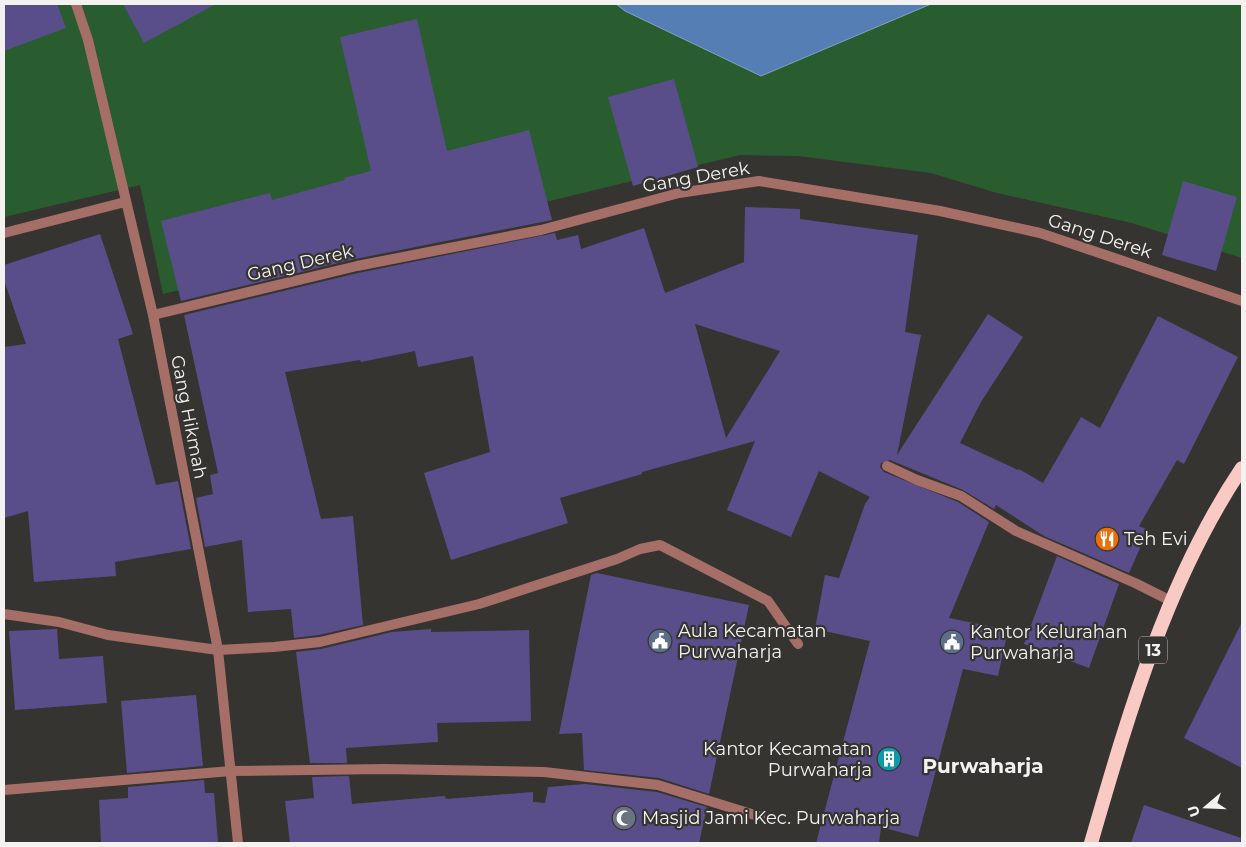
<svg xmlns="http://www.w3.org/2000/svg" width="1246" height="847" font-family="Montserrat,sans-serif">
<rect width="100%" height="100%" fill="#363431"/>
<path fill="#295d2f" d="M 4,4 L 1242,4 L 1242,258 L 1132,223 L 997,193 L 931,173 L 798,156 L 740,155 L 163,294 L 140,185 L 4,217 Z"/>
<path fill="#557eb5" stroke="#84a1c7" d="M 616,4 L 931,4 L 761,76 L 625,11 Z"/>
<path fill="#594e8a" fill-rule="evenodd" d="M 4,4 L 57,4 L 66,28 L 4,51 Z
M 123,4 L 216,4 L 144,43 Z
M 417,19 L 447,151 L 529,130 L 552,220 L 355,259 L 181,301 L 161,221 L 270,193 L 272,200 L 345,180 L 344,178 L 371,171 L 340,37 Z
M 674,79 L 698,167 L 633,186 L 608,97 Z
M 1183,181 L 1237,197 L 1216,271 L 1162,255 Z
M 745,207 L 800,209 L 800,219 L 918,235 L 905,332 L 921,335 L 897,455 L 988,314 L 1023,337 L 981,402 L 960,443 L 1018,470 L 1019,469 L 1043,483 L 1081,417 L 1100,428 L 1158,316 L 1238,357 L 1184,464 L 1177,460 L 1139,526 L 1148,530 L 1129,573 L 1044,536 L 996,505 L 994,509 L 963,490 L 890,460 L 881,463 L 880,467 L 884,472 L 958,502 L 989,522 L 949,618 L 1008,630 L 998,676 L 963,669 L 918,837 L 881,827 L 879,843 L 816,843 L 870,641 L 815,629 L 825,575 L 839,578 L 865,504 L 870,497 L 819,471 L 791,537 L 727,510 L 755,441 L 642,472 L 642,474 L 560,498 L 568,523 L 451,560 L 424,473 L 490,452 L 473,356 L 418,367 L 415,351 L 361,362 L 360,360 L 285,372 L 321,519 L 353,516 L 363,625 L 319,635 L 294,638 L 291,609 L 248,612 L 242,540 L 205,547 L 196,498 L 213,494 L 210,475 L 218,473 L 184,315 L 358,273 L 555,233 L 557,240 L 578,235 L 581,249 L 644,228 L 665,293 L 744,262 ZM 695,324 L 780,351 L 726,438 Z
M 100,234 L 133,334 L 118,339 L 156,485 L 178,481 L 191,549 L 115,562 L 116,576 L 34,582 L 28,511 L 4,518 L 4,347 L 26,344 L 4,280 L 4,265 Z
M 1057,556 L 1119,584 L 1089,668 L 1024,644 Z
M 597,573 L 749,605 L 709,794 L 659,778 L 584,770 L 582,733 L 559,734 L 591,575 Z
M 1242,622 L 1242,768 L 1184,738 Z
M 57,629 L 59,659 L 103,656 L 107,703 L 15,710 L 9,631 Z
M 431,629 L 431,632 L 529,630 L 531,721 L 437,723 L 438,742 L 346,748 L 347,763 L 310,763 L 296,652 L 321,649 L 392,632 Z
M 196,695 L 203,766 L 127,773 L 121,701 Z
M 349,776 L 352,804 L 445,796 L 446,799 L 533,792 L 533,802 L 545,803 L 548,787 L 585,784 L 657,792 L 707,807 L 699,843 L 290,843 L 285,801 L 314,798 L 312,777 Z
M 204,780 L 205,793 L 214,793 L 218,843 L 101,843 L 99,800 L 128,798 L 128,787 Z
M 1144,805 L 1241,838 L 1240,843 L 1131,843 Z"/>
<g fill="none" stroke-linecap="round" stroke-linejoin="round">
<path stroke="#a56f68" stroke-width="10" d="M 4,614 L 59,622 L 108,635 L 218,650 L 274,647 L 320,642 L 479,604 L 617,559 L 640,549 L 660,545 L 768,601 L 798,644"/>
<path stroke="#a56f68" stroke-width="10" d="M 76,4 L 88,40 L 153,315 L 218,650 L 238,843
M 4,233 L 125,202
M 153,315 L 357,266 L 541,230 L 679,193 L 759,181 L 940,211 L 1040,233 L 1242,301
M 887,466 L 917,480 L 961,496 L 1016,531 L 1135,583 L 1173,602
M 4,790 L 231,771 L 385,769 L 544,772 L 658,785 L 761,817"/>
<path stroke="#f9cac3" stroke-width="14" d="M 1091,843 C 1128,716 1167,579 1242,468"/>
</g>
<defs>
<g id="restaurant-disc" transform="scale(1.25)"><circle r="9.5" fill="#e8710a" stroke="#363431"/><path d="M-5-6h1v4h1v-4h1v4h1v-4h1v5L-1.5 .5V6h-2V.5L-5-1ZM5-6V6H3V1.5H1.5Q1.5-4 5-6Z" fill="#fff"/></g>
<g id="civic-disc" transform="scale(1.25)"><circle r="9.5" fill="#5c6f8a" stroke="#363431"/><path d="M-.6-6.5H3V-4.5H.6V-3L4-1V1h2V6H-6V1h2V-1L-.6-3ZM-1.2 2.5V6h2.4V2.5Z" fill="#fff"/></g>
<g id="building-disc" transform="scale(1.25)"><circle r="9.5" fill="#0f9aa8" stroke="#363431"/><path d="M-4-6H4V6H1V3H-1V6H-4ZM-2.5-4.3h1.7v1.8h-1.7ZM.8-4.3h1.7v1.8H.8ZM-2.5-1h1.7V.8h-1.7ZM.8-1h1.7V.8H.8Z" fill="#fff"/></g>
<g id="mosque-disc" transform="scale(1.25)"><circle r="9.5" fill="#6b7280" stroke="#363431"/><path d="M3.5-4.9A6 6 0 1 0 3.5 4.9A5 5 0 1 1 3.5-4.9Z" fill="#fff"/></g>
</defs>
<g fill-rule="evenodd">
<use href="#restaurant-disc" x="1107" y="539"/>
<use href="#civic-disc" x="660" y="641"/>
<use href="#civic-disc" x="952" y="642"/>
<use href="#building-disc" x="889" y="759"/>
<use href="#mosque-disc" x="624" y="818"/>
</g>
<g text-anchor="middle" stroke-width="4.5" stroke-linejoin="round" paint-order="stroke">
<rect fill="#363431" stroke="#bab9b7" stroke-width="1" x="1139" y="636.5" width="28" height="27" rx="4"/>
<g font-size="16" font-weight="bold" fill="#f3f2f0">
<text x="1153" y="656">13</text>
</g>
<g font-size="18" fill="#f3f2f0" stroke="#363431">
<text transform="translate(696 177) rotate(-10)" y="6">Gang Derek</text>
<text transform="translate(1100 236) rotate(18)" y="6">Gang Derek</text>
<text transform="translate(300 263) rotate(-13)" y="6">Gang Derek</text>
<text transform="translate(189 417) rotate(79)" y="6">Gang Hikmah</text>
</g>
<g font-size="18" fill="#f3f2f0" stroke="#363431" text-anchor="start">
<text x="1124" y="545">Teh Evi</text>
<text x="678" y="637">Aula Kecamatan<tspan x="678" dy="21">Purwaharja</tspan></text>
<text x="970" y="638">Kantor Kelurahan<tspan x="970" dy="21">Purwaharja</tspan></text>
<text x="872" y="755" text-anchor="end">Kantor Kecamatan<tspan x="872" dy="21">Purwaharja</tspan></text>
<text x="642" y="824">Masjid Jami Kec. Purwaharja</text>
</g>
<g font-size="20" font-weight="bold" fill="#f3f2f0" stroke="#363431">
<text x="983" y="773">Purwaharja</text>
</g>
</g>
<rect width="1246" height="847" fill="none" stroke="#f3f2f0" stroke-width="10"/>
<g transform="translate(1206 807) rotate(251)" stroke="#363431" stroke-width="4" paint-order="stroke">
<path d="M0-4L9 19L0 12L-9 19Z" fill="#f3f2f0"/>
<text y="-8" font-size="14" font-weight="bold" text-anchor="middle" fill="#f3f2f0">U</text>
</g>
</svg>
